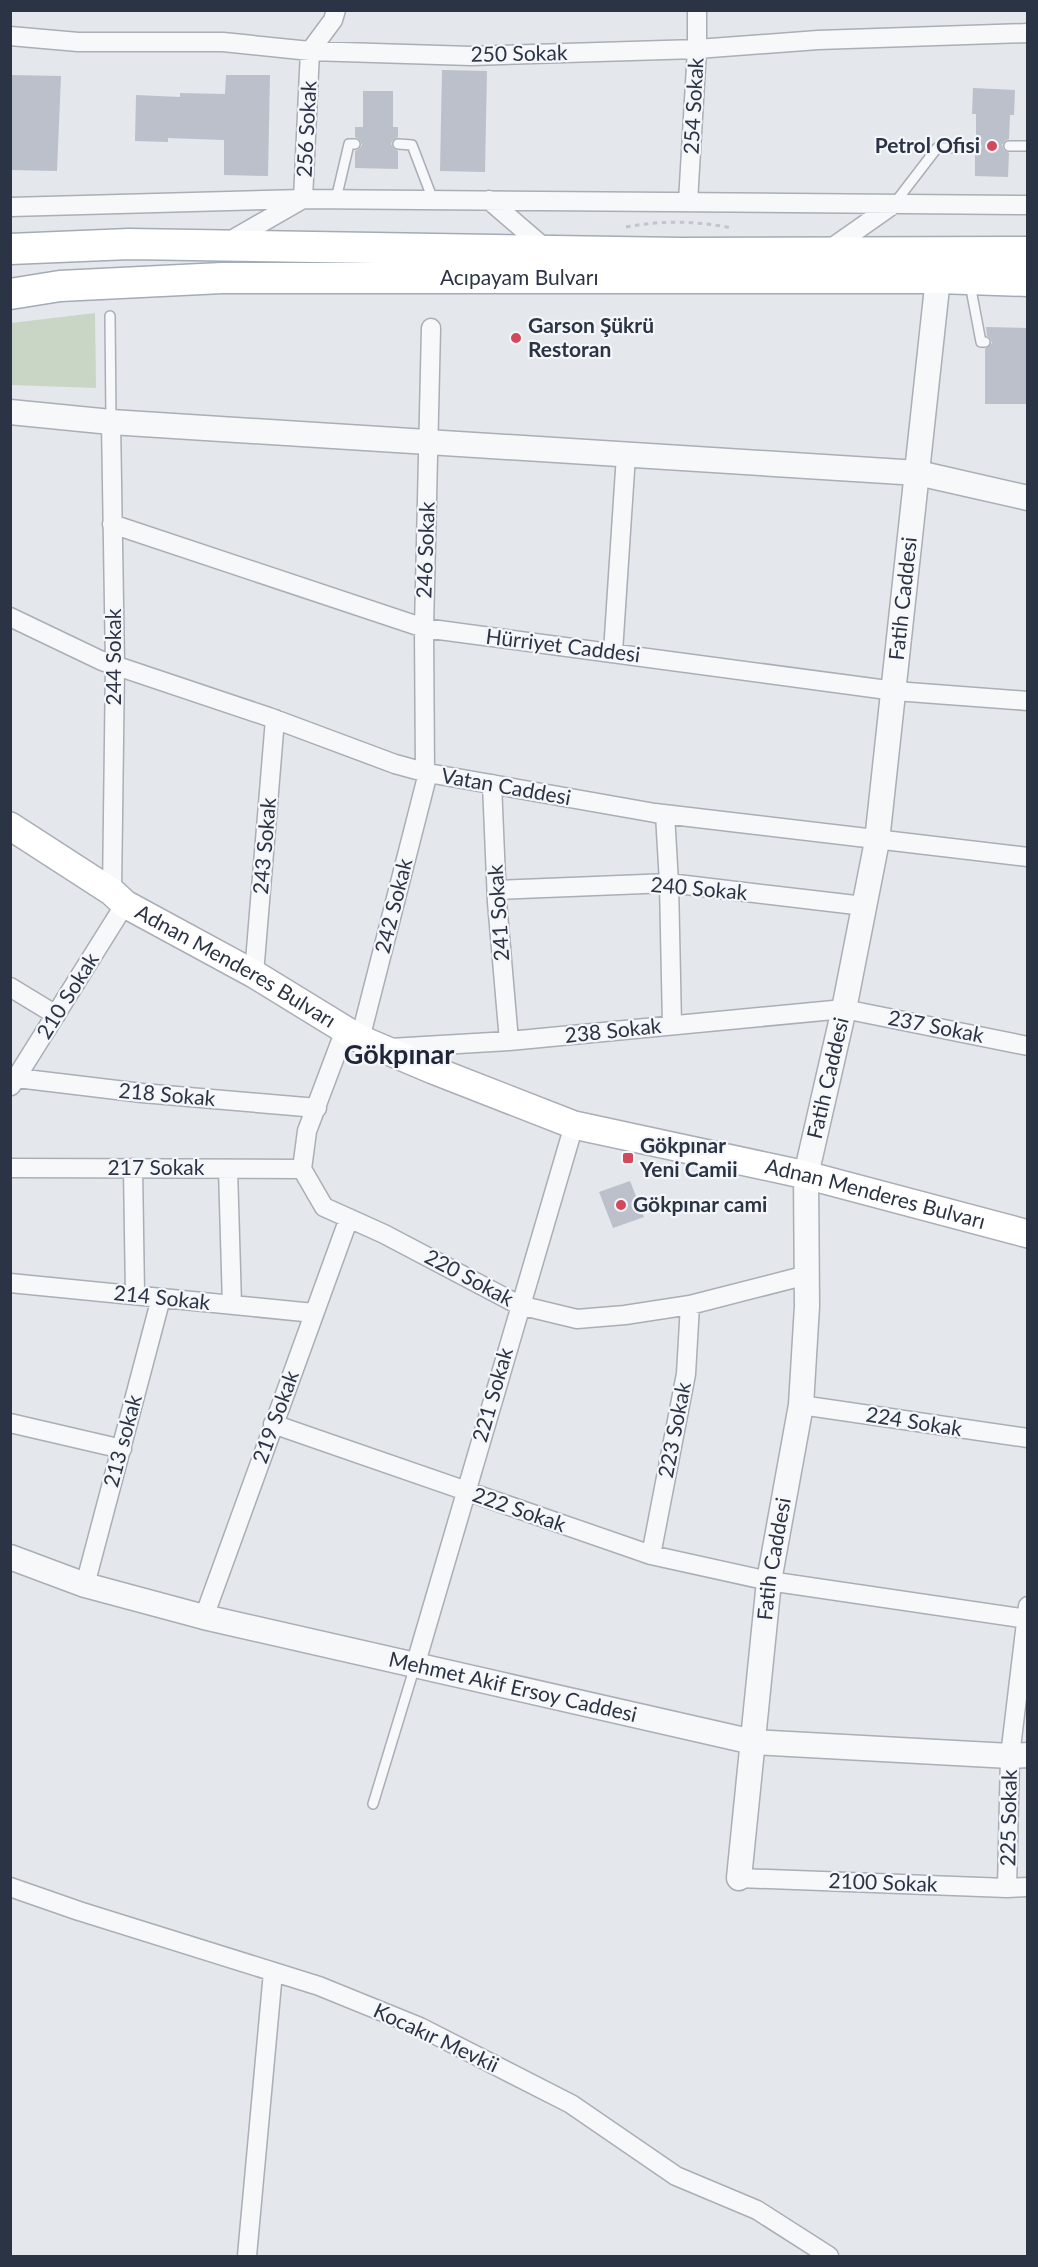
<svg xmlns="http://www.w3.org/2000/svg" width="1038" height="2267" font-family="Lato,sans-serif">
<rect width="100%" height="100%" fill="#e4e7ec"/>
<path fill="#c9d6c5" d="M 95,313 L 96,388 L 11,385 L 11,323 Z"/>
<path fill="#bbc0ca" d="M 442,70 L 487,71 L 485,172 L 440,171 Z
M 10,75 L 61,76 L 57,171 L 10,170 Z
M 226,75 L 270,75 L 268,176 L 224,175 L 224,140 L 168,138 L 168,142 L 135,141 L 136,95 L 180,97 L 180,93 L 225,94 Z
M 973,88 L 1015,90 L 1014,115 L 1010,115 L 1009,139 L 1005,141 L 1002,145 L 1004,150 L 1009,153 L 1008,177 L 975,176 L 975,154 L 981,151 L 982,146 L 976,140 L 976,114 L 972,114 Z
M 363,91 L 393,91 L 393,127 L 398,127 L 398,137 L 393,140 L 391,144 L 394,149 L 398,151 L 398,169 L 355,168 L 355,151 L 359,149 L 362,145 L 360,140 L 355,137 L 355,127 L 363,127 Z
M 986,327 L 1028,328 L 1028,404 L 985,404 L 985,349 L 992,343 L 990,338 L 987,336 Z
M 630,1181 L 644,1217 L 613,1228 L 599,1192 Z"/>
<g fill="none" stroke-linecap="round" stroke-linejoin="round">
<g stroke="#a9aeb7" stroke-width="12">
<path id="service" d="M 398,144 L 412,145 L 433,200
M 1009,146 L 1028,146
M 336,199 L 349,144 L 355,144
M 894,204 L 937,148 L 975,147
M 970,284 L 981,342 L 985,342
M 110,316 L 111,421
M 373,1804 L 415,1666"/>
</g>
<g stroke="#a9aeb7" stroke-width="21">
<path id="minor" d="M 10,36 L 78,42 L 223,42 L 310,51 L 471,56 L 697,49 L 818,40 L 1028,33
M 489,200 L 547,250
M 688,202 L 697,49 L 697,10
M 10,207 L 303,199 L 1028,205
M 228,242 L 303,199 L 310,51 L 333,20 L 336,10
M 827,251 L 894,204
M 111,422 L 115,665 L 112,892
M 112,524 L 424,628 L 895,691 L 1028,701
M 10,617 L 102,661 L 269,717 L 395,764 L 428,773 L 655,813 L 1028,857
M 613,652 L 626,455
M 425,772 L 424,628 L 431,328
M 492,784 L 497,902 L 509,1041
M 665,814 L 669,883 L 672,1025
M 497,890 L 669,883 L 864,906
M 254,974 L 275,719
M 10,987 L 56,1015
M 345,1030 L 307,1131 L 302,1169 L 324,1207 L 384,1234 L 519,1305 L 577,1319 L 625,1315 L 690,1305 L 807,1275
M 360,1039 L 428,773
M 390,1048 L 509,1041 L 844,1009 L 1028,1046
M 17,1078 L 142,1093 L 317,1108
M 11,1086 L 125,904
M 10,1168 L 302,1169
M 133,1168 L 135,1295
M 228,1169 L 232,1305
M 10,1283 L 314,1313
M 801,1405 L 1028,1438
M 10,1423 L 122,1449
M 273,1424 L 651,1555 L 769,1581 L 1028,1619
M 651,1555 L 686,1374 L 690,1305
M 85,1585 L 161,1298
M 204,1617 L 349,1218
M 415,1666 L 574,1125
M 739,1878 L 1007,1888 L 1028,1887
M 10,1887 L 79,1911 L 319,1986 L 420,2027 L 571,2104 L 676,2176 L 757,2210 L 829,2256
M 1007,1888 L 1010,1756 L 1028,1606
M 247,2256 L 273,1972"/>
</g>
<g stroke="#a9aeb7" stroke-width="27">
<g id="tertiary">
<path d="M 10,412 L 111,422 L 918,473 L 1028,498"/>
<path id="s1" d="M 10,1557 L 85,1585 L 204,1617 L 753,1742 L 1010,1756 L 1028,1755"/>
<path id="s2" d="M 739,1878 L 769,1581 L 801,1405 L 807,1306 L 806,1175 L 844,1009 L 877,841 L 938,278"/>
</g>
</g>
<g stroke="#a9aeb7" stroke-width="30">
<g id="secondary">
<path id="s3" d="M 10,826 L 112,892 L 125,904 L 254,974 L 360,1039 L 433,1070 L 574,1125 L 806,1175 L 1028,1234"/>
</g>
</g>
<g stroke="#a3abb8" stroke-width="33">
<g id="primary">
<path d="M 10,249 L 129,244 L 680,253 L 1028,252"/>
<path id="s4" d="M 10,294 L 60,286 L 222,278 L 938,278 L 1028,281"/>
</g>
</g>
<path stroke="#c2c5cb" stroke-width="3" stroke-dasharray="4.5 4.5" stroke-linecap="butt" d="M 626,227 C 662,220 697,221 732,228"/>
<use href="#service" stroke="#f7f8fa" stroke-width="9"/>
<use href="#minor" stroke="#f7f8fa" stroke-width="18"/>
<use href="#tertiary" stroke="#f7f8fa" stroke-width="24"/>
<use href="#secondary" stroke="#fff" stroke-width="27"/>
<use href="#primary" stroke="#fff" stroke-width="30"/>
</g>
<g fill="#d1495b" stroke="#f4f6f9" stroke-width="2">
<circle cx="992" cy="146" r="6"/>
<circle cx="516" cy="338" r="6"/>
<rect x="622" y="1152" width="12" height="12" rx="3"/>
<circle cx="621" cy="1205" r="6"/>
</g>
<g text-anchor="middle" stroke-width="4.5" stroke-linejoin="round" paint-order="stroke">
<g font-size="21" fill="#2b3445" stroke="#f4f6f9">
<text transform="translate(519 54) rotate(-1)" y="7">250 Sokak</text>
<text transform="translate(694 106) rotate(-87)" y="7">254 Sokak</text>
<text transform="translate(307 129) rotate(-87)" y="7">256 Sokak</text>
<text dy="7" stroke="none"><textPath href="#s4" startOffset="510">Acıpayam Bulvarı</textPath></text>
<text transform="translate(426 550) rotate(-88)" y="7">246 Sokak</text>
<text dy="7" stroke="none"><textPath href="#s2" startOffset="1293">Fatih Caddesi</textPath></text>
<text transform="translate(563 646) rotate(7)" y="7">Hürriyet Caddesi</text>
<text transform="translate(114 657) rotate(-90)" y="7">244 Sokak</text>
<text transform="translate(506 787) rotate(10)" y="7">Vatan Caddesi</text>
<text transform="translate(265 846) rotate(-85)" y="7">243 Sokak</text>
<text transform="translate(699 889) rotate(5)" y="7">240 Sokak</text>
<text transform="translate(394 906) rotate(-76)" y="7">242 Sokak</text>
<text transform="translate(499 913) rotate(-94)" y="7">241 Sokak</text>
<text dy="7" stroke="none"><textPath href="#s3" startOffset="266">Adnan Menderes Bulvarı</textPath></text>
<text transform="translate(68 996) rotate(-58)" y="7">210 Sokak</text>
<text transform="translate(936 1027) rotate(11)" y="7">237 Sokak</text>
<text transform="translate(613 1031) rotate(-6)" y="7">238 Sokak</text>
<text dy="7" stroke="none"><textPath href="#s2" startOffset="807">Fatih Caddesi</textPath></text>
<text transform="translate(167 1095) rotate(5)" y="7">218 Sokak</text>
<text x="156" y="1175">217 Sokak</text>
<text dy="7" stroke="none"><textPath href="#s3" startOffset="950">Adnan Menderes Bulvarı</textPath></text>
<text transform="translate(469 1278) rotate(28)" y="7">220 Sokak</text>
<text transform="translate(162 1298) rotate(6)" y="7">214 Sokak</text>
<text transform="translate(493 1395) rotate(-74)" y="7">221 Sokak</text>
<text transform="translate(276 1417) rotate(-70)" y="7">219 Sokak</text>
<text transform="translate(914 1422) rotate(9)" y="7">224 Sokak</text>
<text transform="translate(675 1430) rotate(-79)" y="7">223 Sokak</text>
<text transform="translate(123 1441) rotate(-75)" y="7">213 sokak</text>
<text transform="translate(519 1510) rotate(19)" y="7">222 Sokak</text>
<text dy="7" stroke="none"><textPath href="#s2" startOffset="321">Fatih Caddesi</textPath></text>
<text dy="7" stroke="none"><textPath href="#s1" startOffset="520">Mehmet Akif Ersoy Caddesi</textPath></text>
<text transform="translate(1009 1818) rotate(-89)" y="7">225 Sokak</text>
<text transform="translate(883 1883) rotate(2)" y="7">2100 Sokak</text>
<text transform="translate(436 2038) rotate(25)" y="7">Kocakır Mevkii</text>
</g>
<g font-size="21" font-weight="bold" fill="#2b3445" stroke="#f4f6f9" text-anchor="start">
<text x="980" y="153" text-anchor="end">Petrol Ofisi</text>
<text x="528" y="333">Garson Şükrü<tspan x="528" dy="24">Restoran</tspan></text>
<text x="640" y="1153">Gökpınar<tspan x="640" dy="24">Yeni Camii</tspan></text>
<text x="633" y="1212">Gökpınar cami</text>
</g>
<g font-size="27" font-weight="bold" fill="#1d2536" stroke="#f4f6f9">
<text x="399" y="1064">Gökpınar</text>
</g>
</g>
<rect width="1038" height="2267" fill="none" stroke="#2b3445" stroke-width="24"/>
</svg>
